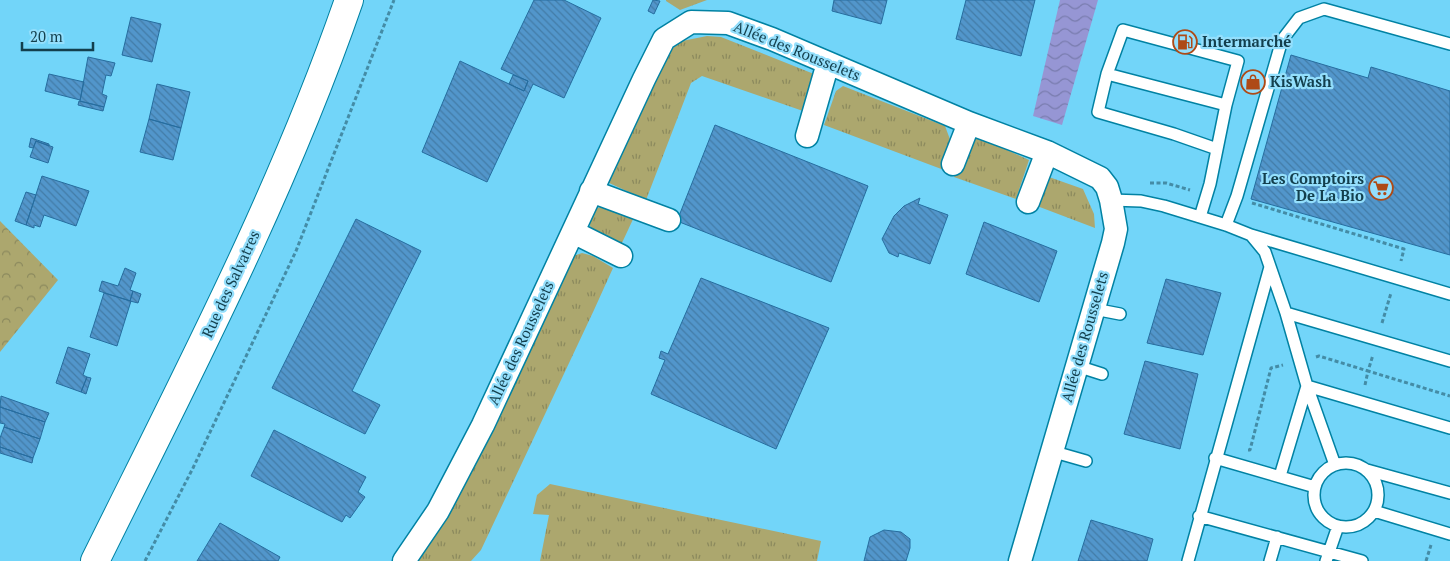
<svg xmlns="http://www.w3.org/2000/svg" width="1450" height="561" font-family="'PT Serif',serif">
<defs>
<pattern id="grass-tufts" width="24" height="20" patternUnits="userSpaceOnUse" patternTransform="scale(1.25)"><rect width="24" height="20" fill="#aca76e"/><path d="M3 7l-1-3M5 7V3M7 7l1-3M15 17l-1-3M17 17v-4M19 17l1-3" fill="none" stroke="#8b895d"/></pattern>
<pattern id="forest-crowns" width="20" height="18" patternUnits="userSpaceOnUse" patternTransform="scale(1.25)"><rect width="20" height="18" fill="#aca76e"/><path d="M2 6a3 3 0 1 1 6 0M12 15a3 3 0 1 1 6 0" fill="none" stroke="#8b895d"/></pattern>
<pattern id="water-waves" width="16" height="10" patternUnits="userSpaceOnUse" patternTransform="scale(1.25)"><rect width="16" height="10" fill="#9696d4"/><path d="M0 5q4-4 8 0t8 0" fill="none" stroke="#797cae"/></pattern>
<pattern id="building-back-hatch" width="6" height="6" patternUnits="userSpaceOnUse" patternTransform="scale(1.25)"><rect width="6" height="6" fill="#5296cb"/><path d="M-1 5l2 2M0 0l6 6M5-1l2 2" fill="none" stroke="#437ca7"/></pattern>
</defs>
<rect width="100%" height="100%" fill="#72d5f9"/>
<path fill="url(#grass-tufts)" d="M 666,0 L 707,0 L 680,10 L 666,1 Z
M 707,36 L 721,37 L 814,74 L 803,111 L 702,76 L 691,83 L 646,200 L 607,182 L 664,55 L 682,41 Z
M 843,86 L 945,126 L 951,142 L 944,170 L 824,125 L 836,91 Z
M 974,135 L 1029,160 L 1016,199 L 954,177 L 965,141 Z
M 1049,177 L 1083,189 L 1094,214 L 1095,228 L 1037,206 Z
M 605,206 L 635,215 L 621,245 L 591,229 L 588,217 L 593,209 Z
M 582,253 L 593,256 L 613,268 L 594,310 L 481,550 L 471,561 L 418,561 L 460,491 L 573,256 Z
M 550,484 L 821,541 L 817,561 L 540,561 L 549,515 L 533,514 L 537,495 Z"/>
<path fill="url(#forest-crowns)" d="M 0,221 L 58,280 L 0,352 Z"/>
<path fill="url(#water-waves)" d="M 1060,0 L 1098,0 L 1062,125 L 1033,116 Z"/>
<path fill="url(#building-back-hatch)" stroke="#266d9f" d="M 534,0 L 564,0 L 601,18 L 564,98 L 533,84 L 487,182 L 422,152 L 460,61 L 524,91 L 528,81 L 501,69 Z
M 653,0 L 660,1 L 654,14 L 648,11 Z
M 834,0 L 887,0 L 881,24 L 832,11 Z
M 966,0 L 1035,0 L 1021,56 L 956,39 Z
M 131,17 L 161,24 L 152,62 L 122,55 Z
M 1291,55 L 1368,78 L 1371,67 L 1450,91 L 1450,255 L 1251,199 Z
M 88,57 L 115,63 L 111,76 L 106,75 L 102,94 L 107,96 L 104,107 L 80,101 Z
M 49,74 L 84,82 L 80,100 L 45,91 Z
M 513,75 L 528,81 L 524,91 L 509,84 Z
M 157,84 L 190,92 L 181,128 L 149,119 Z
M 79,101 L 104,107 L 103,111 L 78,105 Z
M 149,119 L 181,128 L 173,160 L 140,152 Z
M 715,125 L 868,186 L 831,282 L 677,221 Z
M 31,138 L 49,144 L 49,146 L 36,141 L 33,148 L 29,147 Z
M 36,141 L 53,147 L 48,163 L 30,157 Z
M 42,176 L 89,191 L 76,226 L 44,215 L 40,227 L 34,225 L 34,228 L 26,225 Z
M 26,192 L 36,195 L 26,225 L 15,221 Z
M 920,198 L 918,204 L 948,215 L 930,264 L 899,253 L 898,257 L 889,253 L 882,239 L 894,216 L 904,206 Z
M 356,219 L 421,251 L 352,391 L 380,405 L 365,434 L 272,388 Z
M 984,222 L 1057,251 L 1039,302 L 966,274 Z
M 125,268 L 136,273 L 130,290 L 133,291 L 130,301 L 99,291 L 102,281 L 118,286 Z
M 701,278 L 829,328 L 776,449 L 651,394 L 665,360 L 659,358 L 661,351 L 668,354 Z
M 1166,279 L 1221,293 L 1203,355 L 1147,343 Z
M 133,291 L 141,294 L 138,303 L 130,301 Z
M 104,293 L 131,301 L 117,346 L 90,337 Z
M 68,347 L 90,354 L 83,375 L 87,377 L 81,392 L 56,383 Z
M 1145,361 L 1198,374 L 1180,449 L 1124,434 Z
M 87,377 L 91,378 L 86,394 L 81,392 Z
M 1,396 L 49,413 L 45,422 L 0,407 Z
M 0,407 L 45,422 L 40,439 L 4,427 L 5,424 L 0,423 Z
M 4,427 L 40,439 L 33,458 L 0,447 L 0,438 Z
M 274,430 L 366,477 L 358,492 L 365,497 L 350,518 L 346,515 L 342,522 L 251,476 Z
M 0,447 L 33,458 L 32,463 L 0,453 Z
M 1091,520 L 1153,539 L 1147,561 L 1078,561 Z
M 220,523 L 280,557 L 278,561 L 197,561 Z
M 884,530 L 901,532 L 910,539 L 910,548 L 906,561 L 864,561 L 870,537 Z"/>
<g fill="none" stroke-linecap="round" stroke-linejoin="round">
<g stroke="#0182a3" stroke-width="14">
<path id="service" d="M 1107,74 L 1098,112 L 1174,134 L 1217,149
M 1111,200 L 1141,201 L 1164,206 L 1226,225 L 1251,235 L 1265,252 L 1286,313 L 1307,386 L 1335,465
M 1200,217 L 1210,184 L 1226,105 L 1238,61 L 1123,30 L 1107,74 L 1226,105
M 1226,225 L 1237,196 L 1282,40 L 1299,18 L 1324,9 L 1450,44
M 1251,235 L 1450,294
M 1094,309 L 1120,314
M 1286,313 L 1450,361
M 1077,366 L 1102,374
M 1051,451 L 1086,461
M 1215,458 L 1315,487
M1314 495a32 32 0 1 1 64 0a32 32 0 1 1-64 0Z
M 1367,470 L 1450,493
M 1280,476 L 1307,386 L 1450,428
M 1374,511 L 1450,534
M 1199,516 L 1362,561
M 1188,561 L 1270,267
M 1270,561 L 1277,537
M 1326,561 L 1338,526"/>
</g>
<g stroke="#0182a3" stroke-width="25">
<path id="minor" d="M 807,136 L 828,63
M 953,164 L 969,123
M 591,191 L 669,220
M 1028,202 L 1047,152
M 573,232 L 621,256
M 404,561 L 438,511 L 483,425 L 644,79 L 664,39 L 691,22 L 728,23 L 772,39 L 969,123 L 1047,152 L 1100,178 L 1107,187 L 1111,200 L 1116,229 L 1113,243 L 1020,561"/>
</g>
<g stroke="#0182a3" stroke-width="30">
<path id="tertiary" d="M 95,561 C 186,377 282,194 349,0"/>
</g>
<path stroke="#448ca6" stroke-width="3" stroke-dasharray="4 2.5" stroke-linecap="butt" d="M 1150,183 L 1166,183 L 1190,190
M 1252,203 L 1404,249 L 1401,261
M 1382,323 L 1391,293
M 1316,357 L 1319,356 L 1368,371 L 1373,355
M 1365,385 L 1368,371 L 1450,396
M 1248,450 L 1250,450 L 1271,368 L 1283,365
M 145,561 L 193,468 L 296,251 L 394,0
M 1426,561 L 1431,545"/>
<use href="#service" stroke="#fff" stroke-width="11"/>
<use href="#minor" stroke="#fff" stroke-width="22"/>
<use href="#tertiary" stroke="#fff" stroke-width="28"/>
</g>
<defs>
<g id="fuel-ring" transform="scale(1.25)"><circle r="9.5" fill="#94dffc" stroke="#ae4a16" stroke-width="1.5"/><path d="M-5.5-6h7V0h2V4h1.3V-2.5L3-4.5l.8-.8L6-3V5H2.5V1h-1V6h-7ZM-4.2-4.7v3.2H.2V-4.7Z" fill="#ae4a16"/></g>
<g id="shop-ring" transform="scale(1.25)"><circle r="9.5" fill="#94dffc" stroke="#ae4a16" stroke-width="1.5"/><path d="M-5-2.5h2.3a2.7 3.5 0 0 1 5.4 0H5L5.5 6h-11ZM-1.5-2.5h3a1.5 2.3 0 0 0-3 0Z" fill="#ae4a16"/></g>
<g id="supermarket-ring" transform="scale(1.25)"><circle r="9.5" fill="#94dffc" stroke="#ae4a16" stroke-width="1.5"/><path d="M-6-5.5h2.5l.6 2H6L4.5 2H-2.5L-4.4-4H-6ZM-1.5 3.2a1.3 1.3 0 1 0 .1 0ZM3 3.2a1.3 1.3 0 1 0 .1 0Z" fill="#ae4a16"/></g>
</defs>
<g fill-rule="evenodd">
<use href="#fuel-ring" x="1185" y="42"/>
<use href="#shop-ring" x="1253" y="82"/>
<use href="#supermarket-ring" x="1381" y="188"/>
</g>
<g text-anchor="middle" stroke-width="4.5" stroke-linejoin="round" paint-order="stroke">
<g font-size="15" font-weight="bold" fill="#133f4d" stroke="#94dffc" text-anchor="start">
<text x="1202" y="47">Intermarché</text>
<text x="1270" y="87">KisWash</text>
<text x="1364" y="184" text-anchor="end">Les Comptoirs<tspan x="1364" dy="17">De La Bio</tspan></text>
</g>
<g font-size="15" fill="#133f4d" stroke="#94dffc">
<text transform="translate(797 51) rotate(22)" y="5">Allée des Rousselets</text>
<text transform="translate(231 284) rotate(-65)" y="5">Rue des Salvatres</text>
<text transform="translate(1085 337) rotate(-74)" y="5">Allée des Rousselets</text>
<text transform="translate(521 343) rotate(-65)" y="5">Allée des Rousselets</text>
</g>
</g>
<path d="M22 42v8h71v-8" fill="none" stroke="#133f4d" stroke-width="2.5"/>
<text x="30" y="42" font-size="15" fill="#133f4d" stroke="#94dffc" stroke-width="4" paint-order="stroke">20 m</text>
</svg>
